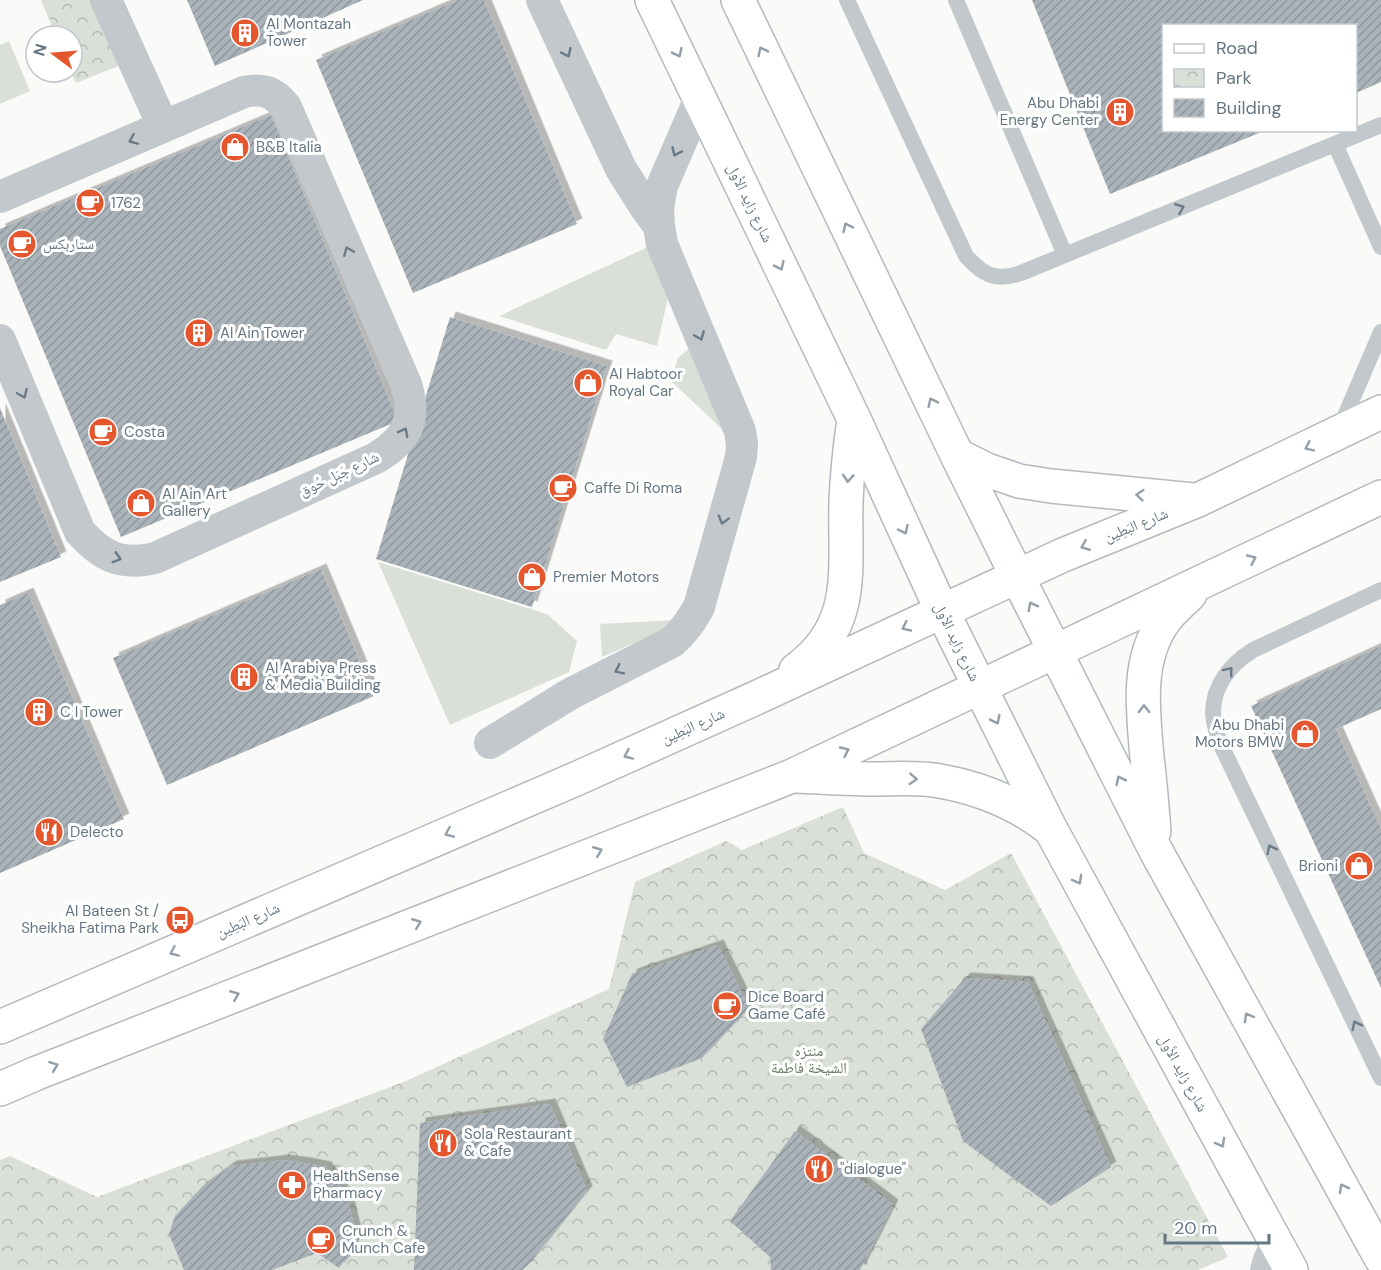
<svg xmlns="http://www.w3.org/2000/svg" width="1381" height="1270" font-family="'DM Sans','Noto Naskh Arabic',sans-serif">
<defs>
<pattern id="park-crowns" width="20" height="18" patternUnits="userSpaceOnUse" patternTransform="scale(1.5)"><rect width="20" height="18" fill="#dadfd7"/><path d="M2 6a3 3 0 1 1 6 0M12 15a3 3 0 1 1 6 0" fill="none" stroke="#b4b9b4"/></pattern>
<pattern id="building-hatch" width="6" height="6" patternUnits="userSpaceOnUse" patternTransform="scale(1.5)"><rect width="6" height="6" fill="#aab3b9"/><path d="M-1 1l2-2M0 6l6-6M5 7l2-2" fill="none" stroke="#8e969c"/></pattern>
<filter id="shadow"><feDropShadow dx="5.5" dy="-5.5" stdDeviation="0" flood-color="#0004"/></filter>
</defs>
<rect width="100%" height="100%" fill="#fafaf8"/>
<path fill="#dadfd7" d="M 9,41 L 30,91 L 0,104 L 0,45 Z
M 650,246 L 668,298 L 657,346 L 616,334 L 606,350 L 499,316 Z
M 692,346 L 728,423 L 722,429 L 671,381 L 678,358 Z
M 378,562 L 547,614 L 577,641 L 569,672 L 450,725 Z
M 676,620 L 675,625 L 602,657 L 600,624 Z"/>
<path fill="url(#park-crowns)" d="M 41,0 L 93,0 L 121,65 L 76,83 L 71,72 L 72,36 L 56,36 Z
M 843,807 L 864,853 L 945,890 L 1011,853 L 1228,1257 L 1198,1270 L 0,1270 L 0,1160 L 10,1156 L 97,1197 L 406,1081 L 609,989 L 635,882 L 726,841 L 742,850 Z"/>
<path fill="url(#building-hatch)" filter="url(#shadow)" d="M 187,0 L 363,0 L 215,66 Z
M 458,0 L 484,0 L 577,224 L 413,293 L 316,60 Z
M 1032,0 L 1381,0 L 1381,82 L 1356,93 L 1356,26 L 1164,26 L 1164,130 L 1264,131 L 1110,194 Z
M 271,115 L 398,421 L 121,537 L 0,246 L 0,229 Z
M 450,317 L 607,366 L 532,607 L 376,559 Z
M 0,408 L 61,557 L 0,582 Z
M 321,569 L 374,696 L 167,785 L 113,658 Z
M 28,593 L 124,819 L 0,873 L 0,605 Z
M 1381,646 L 1381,709 L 1336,729 L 1381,829 L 1381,988 L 1251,706 Z
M 718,945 L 749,1008 L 702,1058 L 627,1087 L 603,1039 L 632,974 Z
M 965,978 L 1028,982 L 1111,1167 L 1051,1206 L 963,1141 L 921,1029 Z
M 550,1104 L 587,1191 L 527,1266 L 522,1270 L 414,1270 L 420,1123 Z
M 795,1131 L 893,1205 L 860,1270 L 771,1270 L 770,1257 L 730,1221 Z
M 284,1160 L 306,1163 L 326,1167 L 347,1197 L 357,1237 L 350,1254 L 339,1268 L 317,1253 L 272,1270 L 184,1270 L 169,1234 L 175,1216 L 201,1188 L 231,1166 Z"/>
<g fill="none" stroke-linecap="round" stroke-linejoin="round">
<g stroke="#b3babf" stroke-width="36">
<path id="secondary" d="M 652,0 L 854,419 L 942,611 L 1050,828 L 1291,1270
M 738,0 L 957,455 L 1017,576 L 1156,851 L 1381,1258
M 957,455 L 987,470 L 1019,481 L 1051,486 L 1193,500
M 796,670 C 858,625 844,569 846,502 C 847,475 850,447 854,419
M 796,776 C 823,777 849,779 875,779 C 896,779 918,777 940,781 C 979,788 1017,803 1049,828
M 1154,831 C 1152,806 1150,781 1147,757 C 1143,711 1136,661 1164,621 C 1171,611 1181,603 1190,594
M 0,1027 L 578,778 L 758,697 L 1063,555 L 1198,500 L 1381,412
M 0,1089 L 37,1073 L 792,776 L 1381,497"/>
</g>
<path stroke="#c3c8cc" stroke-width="16" d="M 847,0 L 966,256 C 983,275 996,282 1021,273 L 1381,125
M 956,0 L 1065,255
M 1335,144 L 1381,247
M 1339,430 L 1381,332
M 1381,590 L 1253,650 C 1231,664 1213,685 1213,713 C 1213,722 1217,732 1219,741 L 1381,1078"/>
<path stroke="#c3c8cc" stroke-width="32" d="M 106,0 L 163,126
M 542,0 L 621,169 L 645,207 L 659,226
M 0,197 L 244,92 C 264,88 274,92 286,107 L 406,384 C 417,419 408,439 376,458 L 155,558 C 121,566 103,557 80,532 L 0,340
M 490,743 L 570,694 L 672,642 C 684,632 691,621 699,607 L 741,457 L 742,444 L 740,431 L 662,244 L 659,226 L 658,208 L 662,186 L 700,98
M 1266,1270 L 1269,1260 L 1277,1244"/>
<use href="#secondary" stroke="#fff" stroke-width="33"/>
</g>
<defs><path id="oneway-chevron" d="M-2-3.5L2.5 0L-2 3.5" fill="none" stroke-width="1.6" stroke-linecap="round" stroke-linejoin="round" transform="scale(1.5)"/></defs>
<g stroke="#939fa8">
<use href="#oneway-chevron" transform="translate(762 51) rotate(-116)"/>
<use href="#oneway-chevron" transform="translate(678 53) rotate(64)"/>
<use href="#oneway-chevron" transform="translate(847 227) rotate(-116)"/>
<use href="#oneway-chevron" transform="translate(780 266) rotate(64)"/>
<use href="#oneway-chevron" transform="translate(932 402) rotate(-116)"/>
<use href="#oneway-chevron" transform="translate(1309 447) rotate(154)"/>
<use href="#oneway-chevron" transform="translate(848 478) rotate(94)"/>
<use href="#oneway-chevron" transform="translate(1140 495) rotate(-175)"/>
<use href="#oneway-chevron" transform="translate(904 530) rotate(65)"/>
<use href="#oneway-chevron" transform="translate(1085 546) rotate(158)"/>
<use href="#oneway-chevron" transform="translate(1252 559) rotate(-25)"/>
<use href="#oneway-chevron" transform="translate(1032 606) rotate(-117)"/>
<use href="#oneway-chevron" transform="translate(906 627) rotate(155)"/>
<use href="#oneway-chevron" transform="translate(1144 709) rotate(-91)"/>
<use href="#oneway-chevron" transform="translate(996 720) rotate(64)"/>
<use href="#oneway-chevron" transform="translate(845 751) rotate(-25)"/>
<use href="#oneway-chevron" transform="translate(628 755) rotate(156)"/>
<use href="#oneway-chevron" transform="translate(913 779) rotate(4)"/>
<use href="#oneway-chevron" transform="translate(1120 780) rotate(-117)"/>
<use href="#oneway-chevron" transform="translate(449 833) rotate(157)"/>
<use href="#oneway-chevron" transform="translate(598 851) rotate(-22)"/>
<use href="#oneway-chevron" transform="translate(1078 880) rotate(61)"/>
<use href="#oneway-chevron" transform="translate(417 923) rotate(-22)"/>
<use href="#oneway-chevron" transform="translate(174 952) rotate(156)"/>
<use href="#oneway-chevron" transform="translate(235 995) rotate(-22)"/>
<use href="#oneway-chevron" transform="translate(1248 1017) rotate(-119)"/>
<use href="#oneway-chevron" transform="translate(54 1066) rotate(-21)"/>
<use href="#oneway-chevron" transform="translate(1221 1143) rotate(61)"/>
<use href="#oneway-chevron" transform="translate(1343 1188) rotate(-119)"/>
</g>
<g stroke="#6a7a87">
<use href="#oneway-chevron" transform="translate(567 53) rotate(65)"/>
<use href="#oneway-chevron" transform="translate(133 140) rotate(157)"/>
<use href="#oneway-chevron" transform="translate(676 152) rotate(114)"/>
<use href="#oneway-chevron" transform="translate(1180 208) rotate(-22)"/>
<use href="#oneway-chevron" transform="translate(348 251) rotate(-113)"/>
<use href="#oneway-chevron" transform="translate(700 336) rotate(68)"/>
<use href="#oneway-chevron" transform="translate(23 394) rotate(67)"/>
<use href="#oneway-chevron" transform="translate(404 432) rotate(-62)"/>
<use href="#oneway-chevron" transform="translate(723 520) rotate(106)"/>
<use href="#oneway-chevron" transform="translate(117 558) rotate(16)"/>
<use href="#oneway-chevron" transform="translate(619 670) rotate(154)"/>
<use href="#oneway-chevron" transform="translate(1229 671) rotate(-52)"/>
<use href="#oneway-chevron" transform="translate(1271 849) rotate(-116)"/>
<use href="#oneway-chevron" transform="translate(1356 1025) rotate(-116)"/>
</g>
<defs>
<g id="building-disc" transform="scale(1.5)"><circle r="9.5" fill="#e4572e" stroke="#fff"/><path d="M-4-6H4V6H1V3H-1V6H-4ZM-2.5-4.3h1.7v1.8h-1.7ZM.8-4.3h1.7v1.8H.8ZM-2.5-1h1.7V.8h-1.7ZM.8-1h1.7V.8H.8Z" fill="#fff"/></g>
<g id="shop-disc" transform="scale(1.5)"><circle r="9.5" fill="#e4572e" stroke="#fff"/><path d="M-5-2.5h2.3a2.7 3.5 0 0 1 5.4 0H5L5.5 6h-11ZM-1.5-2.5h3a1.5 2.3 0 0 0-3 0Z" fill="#fff"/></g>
<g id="cafe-disc" transform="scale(1.5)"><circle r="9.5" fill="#e4572e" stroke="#fff"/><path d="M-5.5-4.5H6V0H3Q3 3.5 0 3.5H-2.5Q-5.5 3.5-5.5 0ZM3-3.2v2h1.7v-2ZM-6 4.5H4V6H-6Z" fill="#fff"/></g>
<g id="restaurant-disc" transform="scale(1.5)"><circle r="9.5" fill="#e4572e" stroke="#fff"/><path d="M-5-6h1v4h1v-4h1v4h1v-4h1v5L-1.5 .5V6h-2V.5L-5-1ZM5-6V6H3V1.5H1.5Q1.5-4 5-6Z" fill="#fff"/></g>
<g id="bus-disc" transform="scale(1.5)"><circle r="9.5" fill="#e4572e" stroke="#fff"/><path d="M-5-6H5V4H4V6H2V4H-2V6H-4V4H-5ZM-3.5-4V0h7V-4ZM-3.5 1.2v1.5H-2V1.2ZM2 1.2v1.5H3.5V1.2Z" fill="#fff"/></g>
<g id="pharmacy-disc" transform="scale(1.5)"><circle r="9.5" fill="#e4572e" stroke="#fff"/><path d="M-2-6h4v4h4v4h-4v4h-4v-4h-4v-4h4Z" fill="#fff"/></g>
</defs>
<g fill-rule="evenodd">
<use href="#building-disc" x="245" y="33"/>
<use href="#building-disc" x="1120" y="112"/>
<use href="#shop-disc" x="235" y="147"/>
<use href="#cafe-disc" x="90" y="203"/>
<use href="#cafe-disc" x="22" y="244"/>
<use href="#building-disc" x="199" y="333"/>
<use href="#shop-disc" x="588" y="383"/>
<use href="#cafe-disc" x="103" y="432"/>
<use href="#cafe-disc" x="563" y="488"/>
<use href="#shop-disc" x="141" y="503"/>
<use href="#shop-disc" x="532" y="577"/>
<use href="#building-disc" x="244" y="677"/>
<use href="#building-disc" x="39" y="712"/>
<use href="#shop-disc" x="1305" y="734"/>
<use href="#restaurant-disc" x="49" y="832"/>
<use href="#shop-disc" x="1359" y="866"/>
<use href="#bus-disc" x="180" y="920"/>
<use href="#cafe-disc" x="727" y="1006"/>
<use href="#restaurant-disc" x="443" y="1143"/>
<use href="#restaurant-disc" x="819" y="1169"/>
<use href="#pharmacy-disc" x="292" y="1185"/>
<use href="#cafe-disc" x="321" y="1240"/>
</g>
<g text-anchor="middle" stroke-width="6" stroke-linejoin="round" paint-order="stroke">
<g font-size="15" fill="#657683" stroke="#fff" text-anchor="start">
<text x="266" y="29">Al Montazah<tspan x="266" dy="17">Tower</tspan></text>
<text x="1099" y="108" text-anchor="end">Abu Dhabi<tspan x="1099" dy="17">Energy Center</tspan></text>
<text x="256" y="152">B&amp;B Italia</text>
<text x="111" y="208">1762</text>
<text x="43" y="249">ستاربكس</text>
<text x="220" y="338">Al Ain Tower</text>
<text x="609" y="379">Al Habtoor<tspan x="609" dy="17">Royal Car</tspan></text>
<text x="124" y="437">Costa</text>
<text x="584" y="493">Caffe Di Roma</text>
<text x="162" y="499">Al Ain Art<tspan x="162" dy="17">Gallery</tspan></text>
<text x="553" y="582">Premier Motors</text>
<text x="265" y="673">Al Arabiya Press<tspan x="265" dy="17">&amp; Media Building</tspan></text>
<text x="60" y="717">C I Tower</text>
<text x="1284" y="730" text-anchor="end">Abu Dhabi<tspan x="1284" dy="17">Motors BMW</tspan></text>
<text x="70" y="837">Delecto</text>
<text x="1338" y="871" text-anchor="end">Brioni</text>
<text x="159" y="916" text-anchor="end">Al Bateen St /<tspan x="159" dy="17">Sheikha Fatima Park</tspan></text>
<text x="748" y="1002">Dice Board<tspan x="748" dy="17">Game Café</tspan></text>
<text x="464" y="1139">Sola Restaurant<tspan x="464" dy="17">&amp; Cafe</tspan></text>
<text x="840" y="1174">"dialogue"</text>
<text x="313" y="1181">HealthSense<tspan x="313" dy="17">Pharmacy</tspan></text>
<text x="342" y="1236">Crunch &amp;<tspan x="342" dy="17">Munch Cafe</tspan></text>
</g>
<g font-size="15" fill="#657683" stroke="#fff">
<text transform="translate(750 203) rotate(64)" y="5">شارع زايد الأول</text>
<text transform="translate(339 474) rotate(-25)" y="5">شارع جَبَل حُوق</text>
<text transform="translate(1136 525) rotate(-22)" y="5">شارع البَطِين</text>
<text transform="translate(957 642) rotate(64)" y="5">شارع زايد الأول</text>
<text transform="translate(693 726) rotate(-24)" y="5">شارع البَطِين</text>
<text transform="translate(248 920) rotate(-23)" y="5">شارع البَطِين</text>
<text transform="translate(1183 1073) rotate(61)" y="5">شارع زايد الأول</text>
</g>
<g font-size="15" fill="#687a64" stroke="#fff">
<text x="809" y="1056">منتزه<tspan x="809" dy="17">الشيخة فاطمة</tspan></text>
</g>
</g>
<rect x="1162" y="24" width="195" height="108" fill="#ffffff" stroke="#c1c8cd" stroke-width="1.5"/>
<rect x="1174" y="44" width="30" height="9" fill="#ffffff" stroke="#c1c8cd" stroke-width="1.5"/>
<text x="1216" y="54" font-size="18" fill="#657683">Road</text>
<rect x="1174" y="69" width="30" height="18" fill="url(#park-crowns)" stroke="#c1c8cd" stroke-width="1.5"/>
<text x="1216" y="84" font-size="18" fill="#657683">Park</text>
<rect x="1174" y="99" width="30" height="18" fill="url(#building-hatch)" stroke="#c1c8cd" stroke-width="1.5"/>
<text x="1216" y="114" font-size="18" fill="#657683">Building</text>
<g transform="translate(54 54) rotate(286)"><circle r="28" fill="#ffffff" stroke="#c1c8cd" stroke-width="1.5"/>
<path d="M0-4.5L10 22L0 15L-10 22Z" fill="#e4572e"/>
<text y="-9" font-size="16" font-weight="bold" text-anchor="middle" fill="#657683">N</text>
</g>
<path d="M1165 1234v9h104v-9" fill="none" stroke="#657683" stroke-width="3"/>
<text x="1174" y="1234" font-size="18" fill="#657683" stroke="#ffffff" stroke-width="4.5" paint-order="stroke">20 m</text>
</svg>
